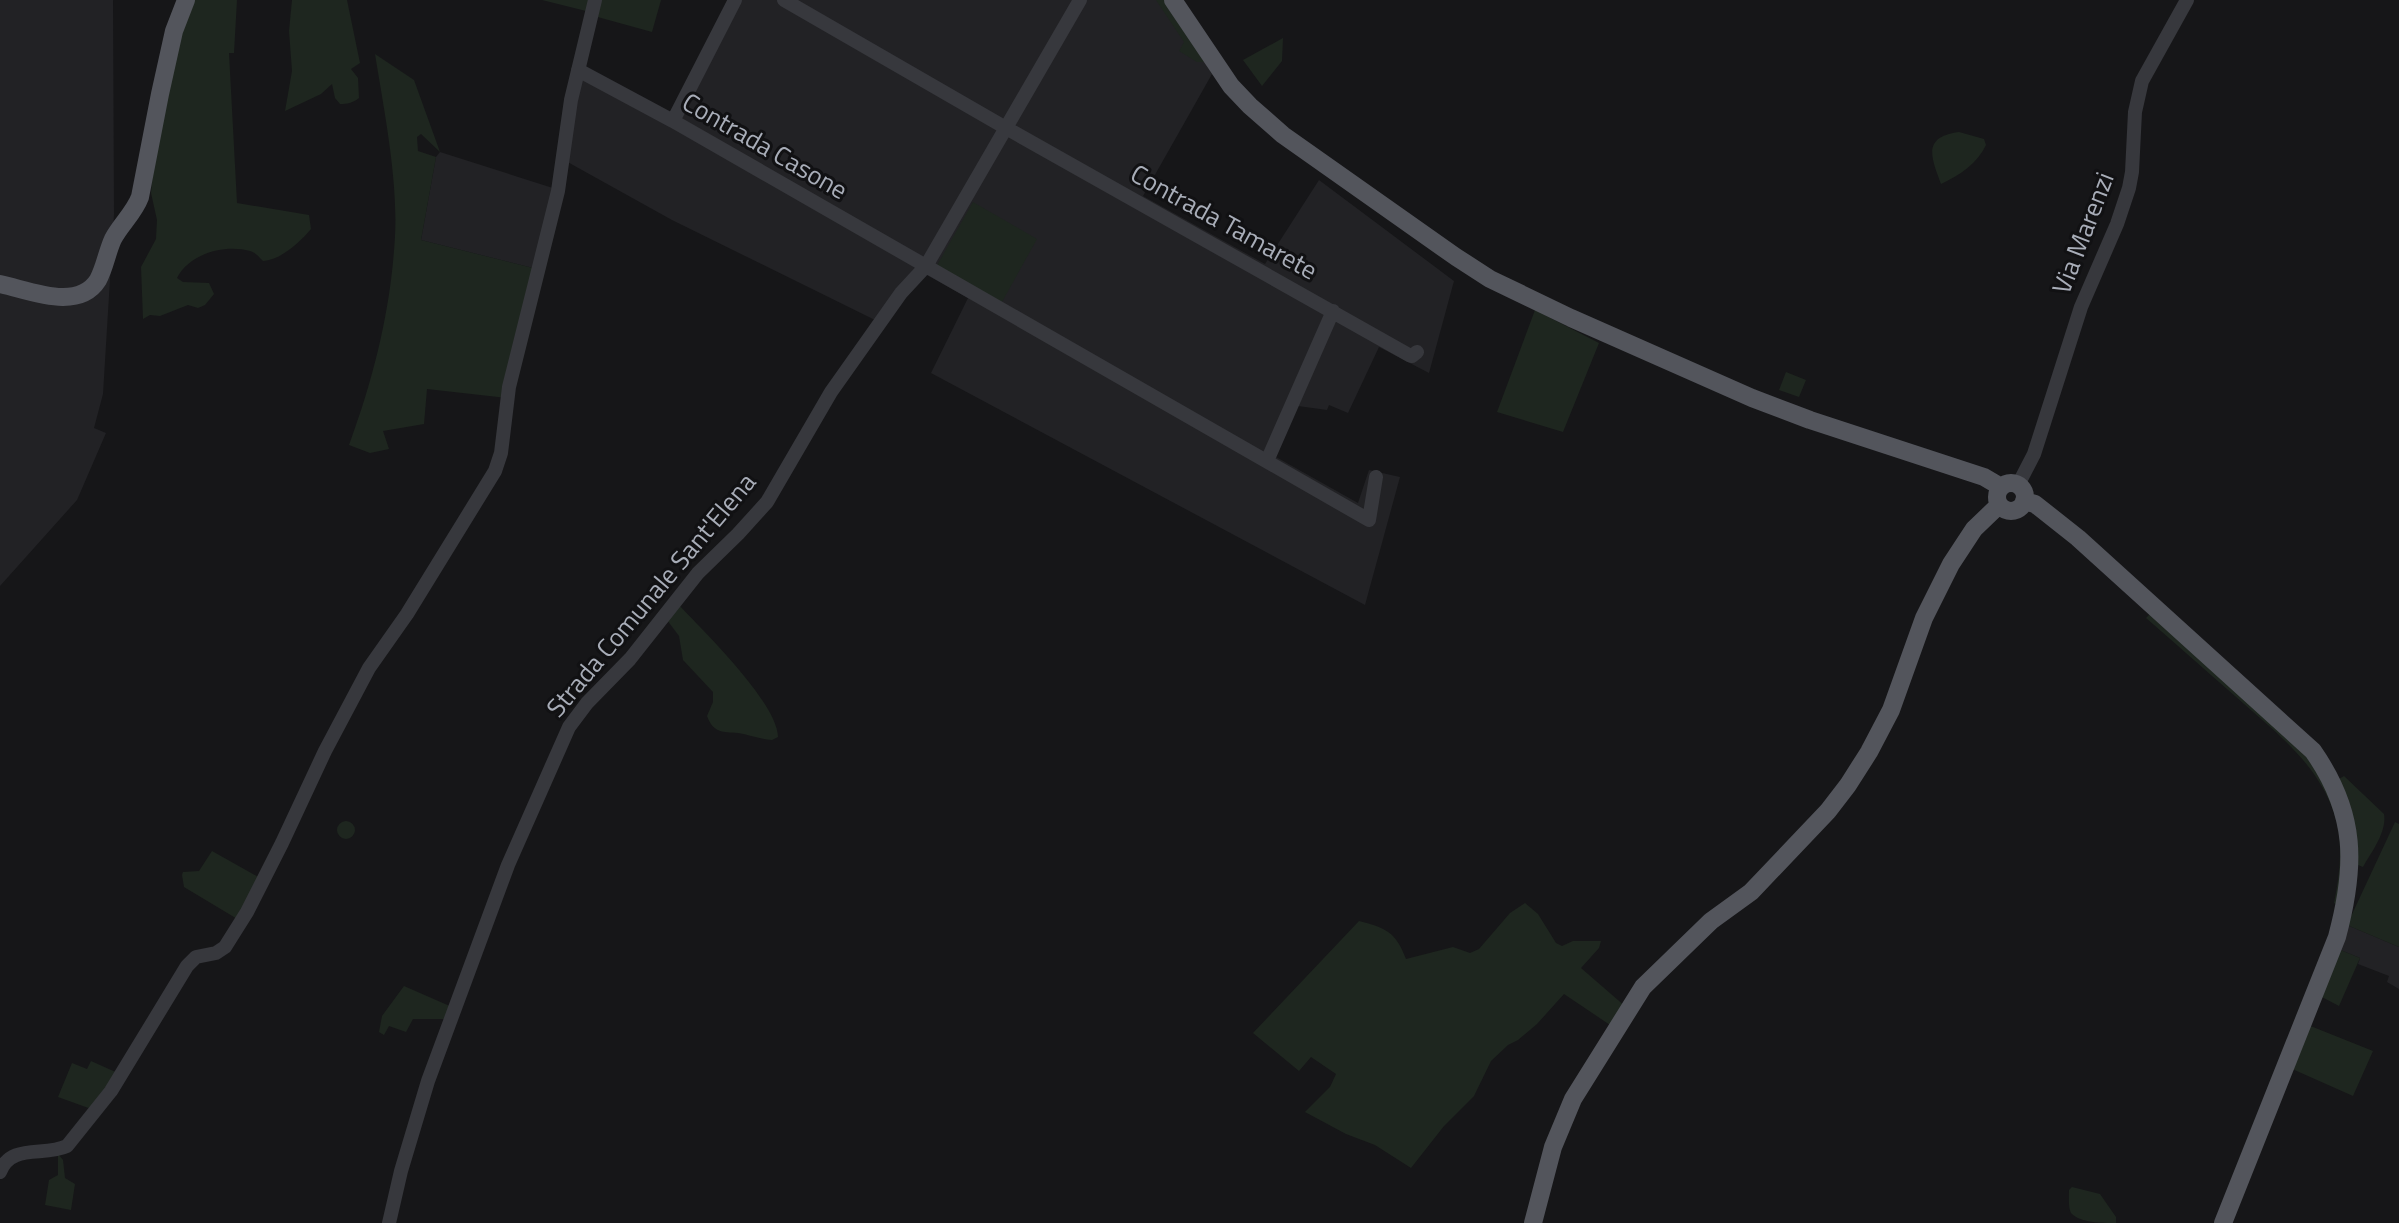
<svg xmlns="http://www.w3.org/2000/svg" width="2399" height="1223" font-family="'Titillium Web',sans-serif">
<rect width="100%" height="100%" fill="#161618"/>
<path fill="#222225" d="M 0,0 L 113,0 L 114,214 L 103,394 L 94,428 L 106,433 L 77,500 L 0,586 Z
M 742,0 L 1167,0 L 1212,74 L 1143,196 L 1265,264 L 1319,180 L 1454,281 L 1429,373 L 1379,347 L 1348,413 L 1329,405 L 1327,410 L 1298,406 L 1276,457 L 1358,503 L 1369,470 L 1400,477 L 1365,605 L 931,373 L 968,298 L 916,269 L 875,320 L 672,220 L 564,160 L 583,69 L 681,120 Z
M 440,152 L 556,189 L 537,269 L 421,240 L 436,157 Z
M 2347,925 L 2399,947 L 2399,989 L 2387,982 L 2389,976 L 2358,964 L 2360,958 L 2338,949 Z"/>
<path fill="#1e261f" d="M 192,0 L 237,0 L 234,53 L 229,53 L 237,203 L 309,215 L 311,229 C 300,242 281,260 263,261 C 259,257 255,252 250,251 C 224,244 189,254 177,278 L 183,282 L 209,283 L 214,294 L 205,305 L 198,308 L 188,305 L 160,316 L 150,315 L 143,319 L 141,267 L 156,239 L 157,220 L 151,193 L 153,170 L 169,66 Z
M 292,0 L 347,0 L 360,63 L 351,69 L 358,78 L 359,98 C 353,103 347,104 340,104 L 335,98 L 332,84 L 321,94 L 285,111 L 292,71 L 289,31 Z
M 542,0 L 593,0 L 590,12 Z
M 598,0 L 661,0 L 652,32 L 594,16 Z
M 1156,0 L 1167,0 L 1205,62 L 1197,62 L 1179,51 L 1184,42 Z
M 1283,38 L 1282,61 L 1262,86 L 1243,60 Z
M 375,54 L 414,80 L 440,152 L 421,134 L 417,137 L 418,151 L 436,157 L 421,240 L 537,269 L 507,398 L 427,389 L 424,424 L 383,431 L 389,449 L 370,453 L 349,445 C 374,377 391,309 395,236 C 398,179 384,110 375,54 Z
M 1959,132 L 1984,139 L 1986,145 C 1977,164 1960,175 1941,184 C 1931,157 1922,137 1959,132 Z
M 973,202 L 1037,239 L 1002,302 L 936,267 Z
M 1535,310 L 1599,343 L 1563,432 L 1497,412 Z
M 1786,372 L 1806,380 L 1799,397 L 1779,390 Z
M 679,605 C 704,632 777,702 778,737 L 772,740 C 760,739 750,735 738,733 C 723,732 713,733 707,716 L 713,702 L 713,692 L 683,660 L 679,636 L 667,620 Z
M 2152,612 L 2313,762 L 2331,794 L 2344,847 L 2339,906 L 2334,903 C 2340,873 2344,843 2334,813 C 2317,762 2273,730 2235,696 C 2205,670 2176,644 2146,618 Z
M 2344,776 L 2384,814 C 2387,832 2372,851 2363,867 L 2358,865 L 2354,825 L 2339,779 Z
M337 830a9 9 0 1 1 18 0a9 9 0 1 1-18 0Z
M 2395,822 L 2399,824 L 2399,947 L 2347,925 Z
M 212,851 L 262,879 L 239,920 L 184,887 L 182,875 L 183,872 L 199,871 Z
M 1525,903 L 1538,914 L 1556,943 L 1562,946 L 1573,941 L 1601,941 L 1599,948 L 1581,968 L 1626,1007 L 1613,1027 L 1564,994 L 1537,1024 L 1518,1040 L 1508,1045 L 1491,1061 L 1474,1096 L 1444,1126 L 1411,1168 L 1375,1145 L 1346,1134 L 1305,1112 L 1330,1087 L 1336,1074 L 1311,1057 L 1299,1071 L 1253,1033 L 1359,921 C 1386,928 1396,932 1406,959 L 1453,947 L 1470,953 L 1479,949 L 1510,913 Z
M 2338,949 L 2360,958 L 2339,1006 L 2320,996 Z
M 404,986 L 452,1007 L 447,1019 L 413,1019 L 406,1032 L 389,1026 L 384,1035 L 379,1032 L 382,1016 Z
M 2308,1025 L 2373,1051 L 2353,1096 L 2290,1068 Z
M 91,1061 L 120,1074 L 94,1110 L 58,1097 L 72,1063 L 87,1069 Z
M 58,1154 L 63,1160 L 65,1178 L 75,1184 L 71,1210 L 45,1205 L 49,1180 L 58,1175 Z
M 2072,1187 L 2100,1194 L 2116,1217 L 2116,1223 C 2102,1223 2080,1223 2071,1213 C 2068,1207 2069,1197 2069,1190 Z"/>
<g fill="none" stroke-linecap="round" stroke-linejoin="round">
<path stroke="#37383d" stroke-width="14" d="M 784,0 L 1006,128 L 1409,355 L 1412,356 L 1417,352
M 578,70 L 673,121 L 1369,520 L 1376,477
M 673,121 L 735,0
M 1267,461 L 1333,311
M 2018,485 L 2034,454 L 2081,307 L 2117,224 L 2129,188 L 2132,172 L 2135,112 L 2142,81 L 2187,0
M 0,1172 C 11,1143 44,1157 67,1146 L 111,1091 L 187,966 L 196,957 L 216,953 L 225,947 L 247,912 L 282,843 L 325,751 L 369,668 L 407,614 L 495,471 L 501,453 L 509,387 L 558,191 L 571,100 L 595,0
M 389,1223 L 401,1171 L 428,1081 L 508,865 L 569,727 L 587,703 L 630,659 L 698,573 L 738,534 L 767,502 L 831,392 L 901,293 L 926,266 L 1080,0"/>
<path stroke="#53555c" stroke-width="18" d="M 1173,0 L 1231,86 L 1250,106 L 1283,135 L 1456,257 L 1490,279 L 1571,318 L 1752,398 L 1810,420 L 1984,477 L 2001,487
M 0,284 C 29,290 78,312 98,280 C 105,267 107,252 113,239 C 121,224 134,213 140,197 L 160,94 L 174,31 L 186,0
M1997 497a14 14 0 1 1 28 0a14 14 0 1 1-28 0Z
M 2024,501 L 2035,504 L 2078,538 L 2313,751 C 2357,814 2356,866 2337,937 L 2223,1223
M 1533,1223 L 1553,1147 L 1573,1099 L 1643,987 L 1711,921 L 1751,892 L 1828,811 L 1848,785 L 1869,752 L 1891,710 L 1924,618 L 1951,564 L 1974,529 L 1999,505"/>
</g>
<g text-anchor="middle" stroke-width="6" stroke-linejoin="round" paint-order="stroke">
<g font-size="26" fill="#a8adb8" stroke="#111113">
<text transform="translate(765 146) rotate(30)" y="9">Contrada Casone</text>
<text transform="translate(1224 222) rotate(29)" y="9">Contrada Tamarete</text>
<text transform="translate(2083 233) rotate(-69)" y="9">Via Marenzi</text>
<text transform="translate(651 595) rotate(-50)" y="9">Strada Comunale Sant'Elena</text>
</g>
</g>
</svg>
